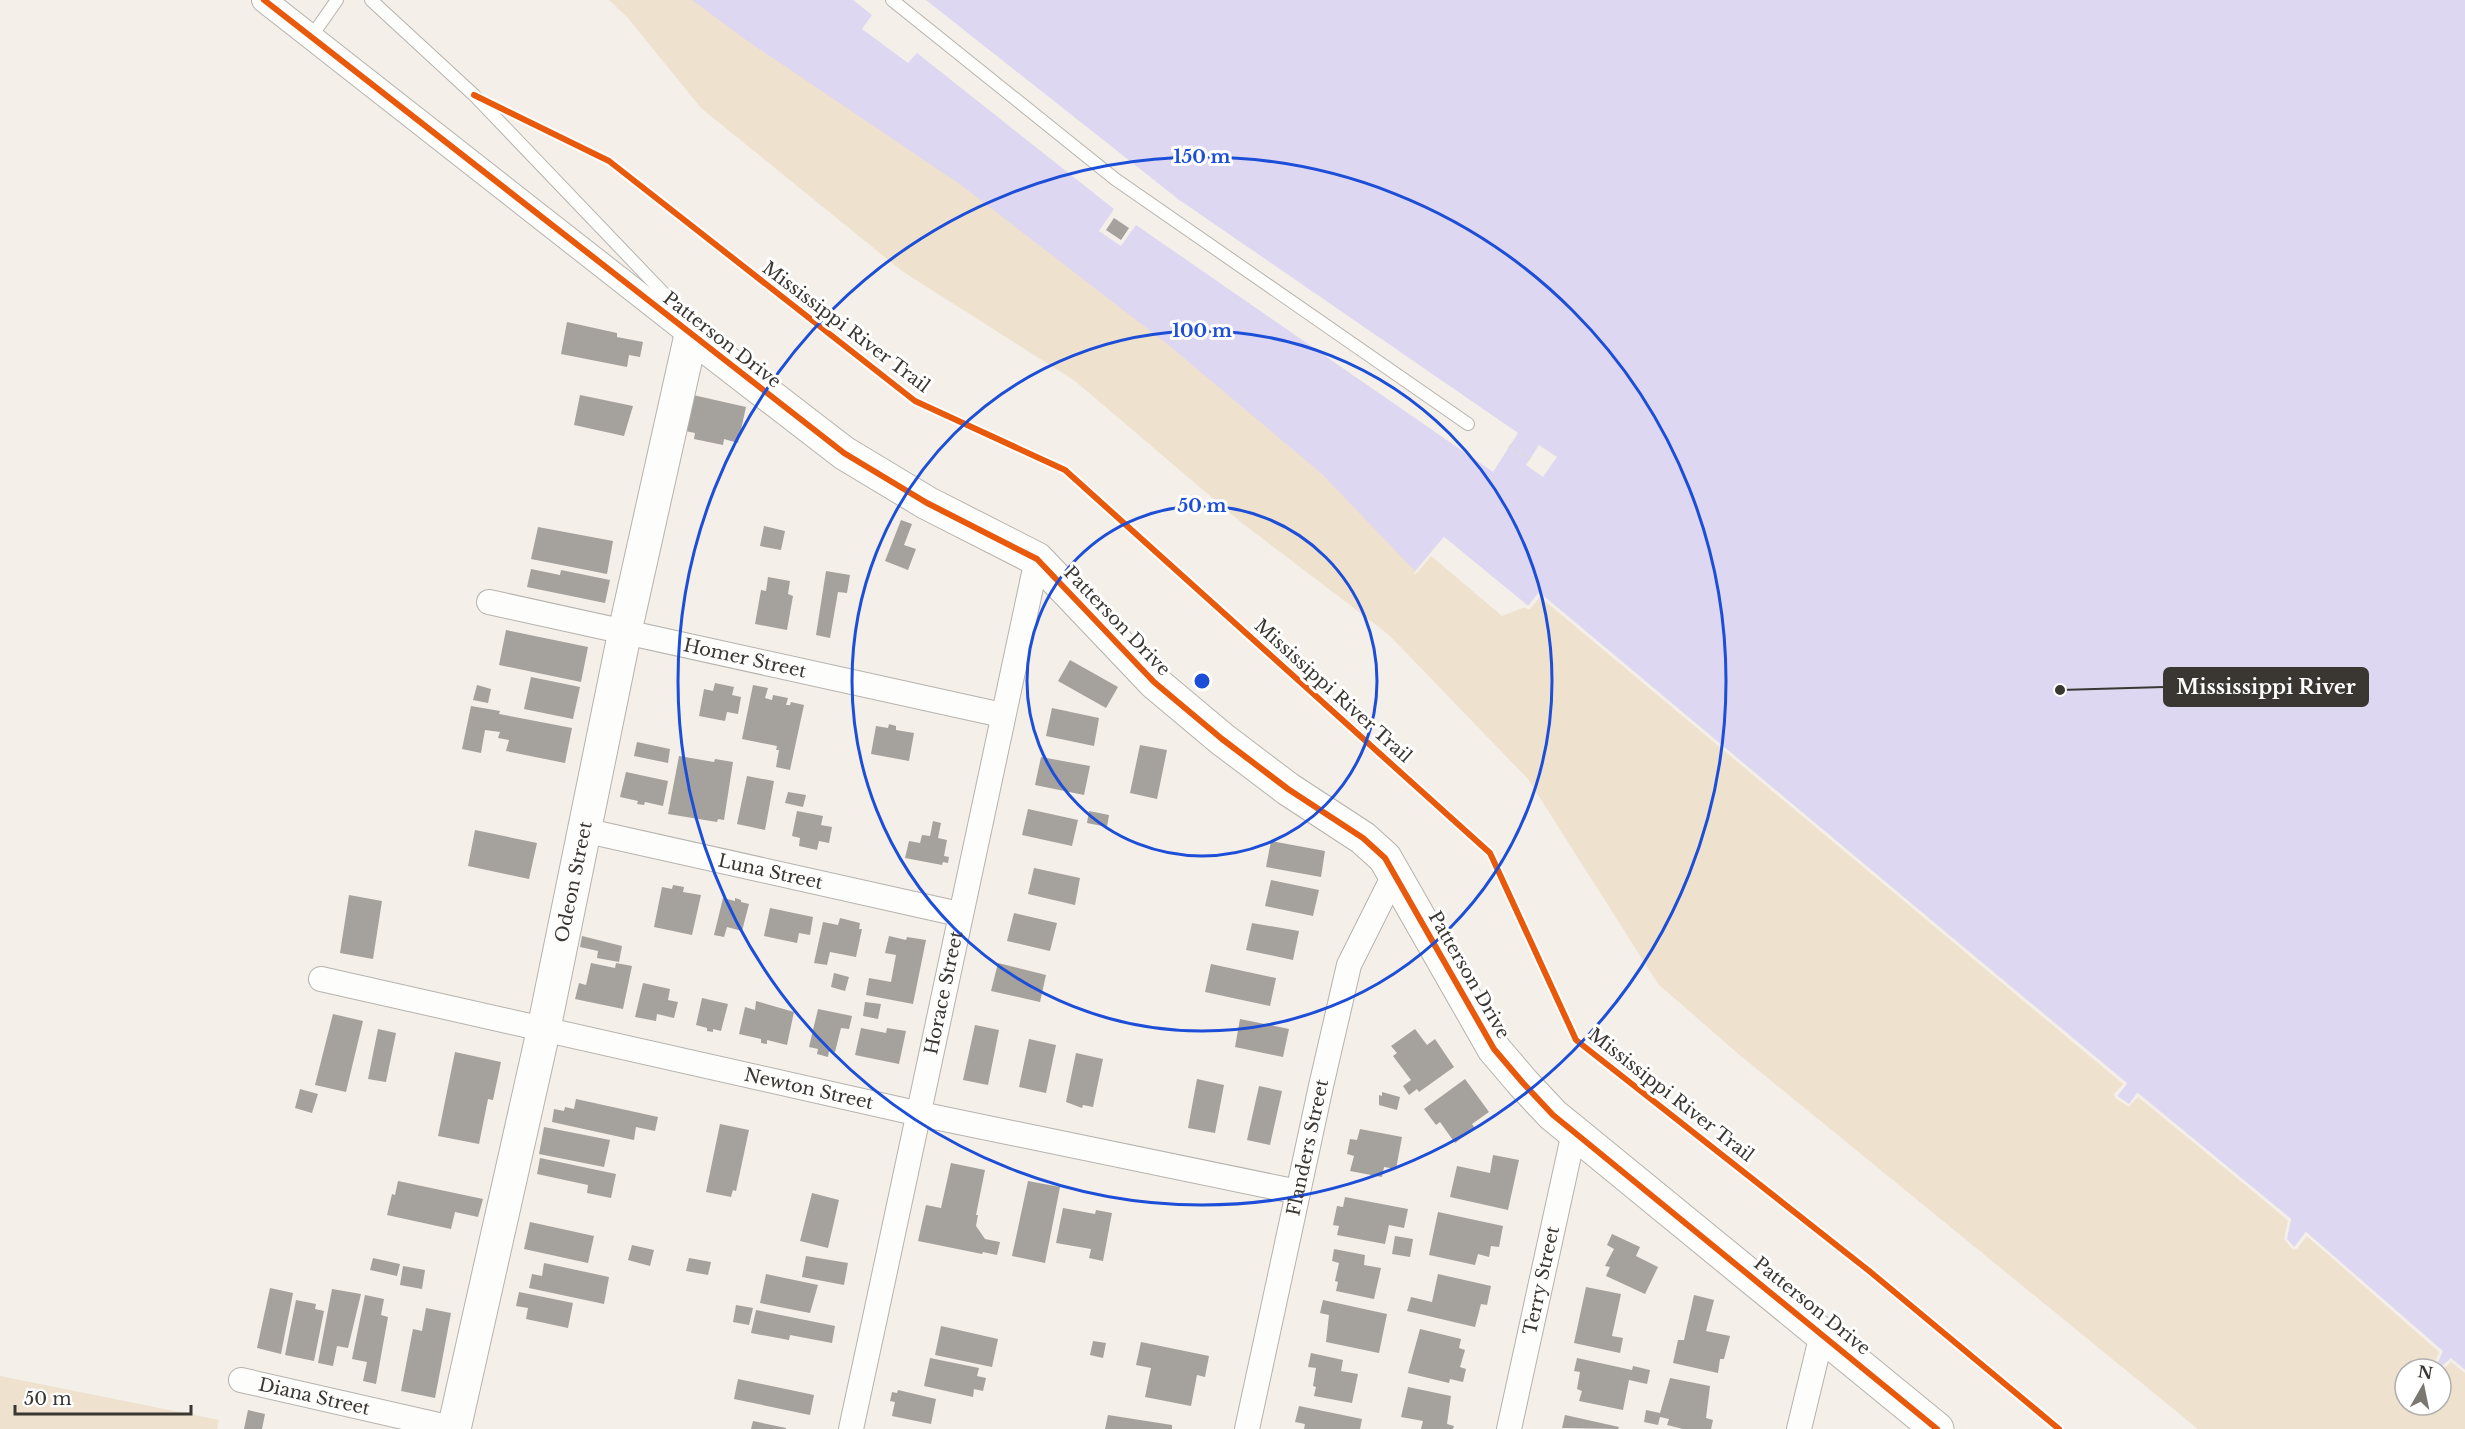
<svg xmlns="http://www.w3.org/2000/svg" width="2465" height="1429" font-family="'Libre Baskerville',serif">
<rect width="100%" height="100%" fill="#f4efe8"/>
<path fill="#eee1ce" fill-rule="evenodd" d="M 609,0 L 755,0 L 1333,473 L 1502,616 L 1528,606 L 1539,592 L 1983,963 L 2465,1370 L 2465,1429 L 2198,1429 L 1742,1057 L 1658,984 L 1528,779 L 1388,634 L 1242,523 L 1075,381 L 902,271 L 701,108 L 628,18 ZM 2405,1369 L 2441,1369 L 2441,1405 L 2405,1405 Z
M 0,1376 L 219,1420 L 217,1429 L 0,1429 Z"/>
<path fill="#ded7f2" d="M 692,0 L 2465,0 L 2465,1370 L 2451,1358 L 2441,1368 L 2438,1362 L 2442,1351 L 2306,1232 L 2295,1247 L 2286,1239 L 2291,1219 L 2138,1093 L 2129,1104 L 2117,1096 L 2127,1083 L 1539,593 L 1528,606 L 1444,537 L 1415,571 L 1322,474 L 1166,343 L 961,185 L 746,40 Z"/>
<path fill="#f4efe8" d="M 853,0 L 926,0 L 1178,199 L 1518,433 L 1493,472 L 1136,225 L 1121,246 L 1099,231 L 1114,209 L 917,53 L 908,63 L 862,29 L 872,15 Z
M 1539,445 L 1557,457 L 1543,477 L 1526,465 Z
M 1444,537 L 1528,606 L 1539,592 L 2127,1084 L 2117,1096 L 2129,1104 L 2137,1093 L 2291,1219 L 2287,1239 L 2294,1247 L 2306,1232 L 2443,1351 L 2438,1362 L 2441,1367 L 2451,1358 L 2465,1370 L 2465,1373 L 2451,1362 L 2442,1370 L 2438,1369 L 2435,1362 L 2439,1352 L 2307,1236 L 2297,1249 L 2293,1250 L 2284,1239 L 2288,1220 L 2138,1097 L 2129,1107 L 2115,1098 L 2114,1094 L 2123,1084 L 1540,597 L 1530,609 L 1527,609 L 1444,541 L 1417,573 L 1413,574 Z"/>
<path fill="#a5a19c" d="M 1114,218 L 1129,228 L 1121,240 L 1106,230 Z
M 567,322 L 617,333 L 617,337 L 643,342 L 640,357 L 629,355 L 627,367 L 561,354 Z
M 580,395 L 633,406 L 624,436 L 574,425 Z
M 693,395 L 746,407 L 738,443 L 724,439 L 723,445 L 694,439 L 695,433 L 685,431 Z
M 901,520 L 912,524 L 904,545 L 916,549 L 908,570 L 885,561 Z
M 764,526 L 785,531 L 781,550 L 760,546 Z
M 538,527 L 613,541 L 607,574 L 531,559 Z
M 531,569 L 560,575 L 561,570 L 610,580 L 605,603 L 527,587 Z
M 826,571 L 850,575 L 847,593 L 838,592 L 830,638 L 816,635 Z
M 768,577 L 790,581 L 788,594 L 793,596 L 787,630 L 755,624 L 761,590 L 766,591 Z
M 506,630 L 588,647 L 581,682 L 499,665 Z
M 1070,660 L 1118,687 L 1106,708 L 1058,681 Z
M 531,677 L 580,687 L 573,719 L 524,709 Z
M 715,683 L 734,687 L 732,695 L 741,697 L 738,714 L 727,712 L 725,721 L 699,716 L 704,689 L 713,691 Z
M 477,685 L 491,689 L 488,703 L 473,700 Z
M 753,685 L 768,688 L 765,698 L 772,700 L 773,695 L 788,698 L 786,705 L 790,705 L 791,702 L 804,705 L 790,770 L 776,767 L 779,750 L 776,750 L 777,746 L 742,739 Z
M 471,706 L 500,711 L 499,714 L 572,728 L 565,763 L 506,751 L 509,740 L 498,738 L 500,732 L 485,730 L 481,753 L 462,749 Z
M 1052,708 L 1099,718 L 1094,746 L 1046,736 Z
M 889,724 L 896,726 L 896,730 L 914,733 L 909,761 L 871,754 L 876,726 L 888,728 Z
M 637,742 L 670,749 L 668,763 L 634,756 Z
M 1140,745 L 1167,750 L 1157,799 L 1130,793 Z
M 679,756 L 714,762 L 715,759 L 733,762 L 724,820 L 718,819 L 717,822 L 668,814 Z
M 1041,757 L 1090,766 L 1084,795 L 1035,785 Z
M 626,772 L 668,781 L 663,806 L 645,802 L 644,805 L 637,804 L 638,801 L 620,797 Z
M 747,776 L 774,781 L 765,830 L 737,824 Z
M 788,792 L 806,795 L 803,807 L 785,803 Z
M 1028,809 L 1078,820 L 1072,846 L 1022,835 Z
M 797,811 L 823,816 L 821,825 L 832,827 L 829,843 L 819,841 L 817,850 L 799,846 L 800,838 L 792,836 Z
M 1089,811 L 1109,815 L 1107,827 L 1087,823 Z
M 933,821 L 941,823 L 938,838 L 947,840 L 944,856 L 949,857 L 948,863 L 943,862 L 942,865 L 905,858 L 909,841 L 920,843 L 922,835 L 930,836 Z
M 475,830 L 537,843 L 529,879 L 468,866 Z
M 1271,841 L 1325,851 L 1321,877 L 1266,867 Z
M 1034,868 L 1080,878 L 1075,905 L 1028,894 Z
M 1271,880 L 1319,890 L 1313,916 L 1265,906 Z
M 673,885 L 684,887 L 683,892 L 701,895 L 692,935 L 654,927 L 662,887 L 672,889 Z
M 349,895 L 382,901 L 373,959 L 340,953 Z
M 723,898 L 735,901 L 735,898 L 741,900 L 741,902 L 749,904 L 742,931 L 727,927 L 724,937 L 714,935 Z
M 770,908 L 813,917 L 810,935 L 799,933 L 797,943 L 764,936 Z
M 1014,913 L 1057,923 L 1050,951 L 1007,941 Z
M 840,918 L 860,923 L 859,929 L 862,929 L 856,957 L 830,952 L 827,965 L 814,963 L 823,922 L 838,925 Z
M 1252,923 L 1299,931 L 1293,960 L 1246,950 Z
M 582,936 L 622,946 L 619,962 L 597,958 L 598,951 L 580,947 Z
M 889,936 L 906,940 L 907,937 L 926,940 L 913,1004 L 866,995 L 869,978 L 891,982 L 896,955 L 885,953 Z
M 591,963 L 615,968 L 616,963 L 632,966 L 623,1009 L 575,999 L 579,983 L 586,985 Z
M 998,963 L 1046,975 L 1040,1002 L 991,991 Z
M 1211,964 L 1276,978 L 1270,1006 L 1205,992 Z
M 834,973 L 849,977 L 845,991 L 831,987 Z
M 643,983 L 670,989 L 668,1000 L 678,1002 L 674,1018 L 657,1014 L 656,1021 L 635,1017 Z
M 702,998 L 728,1004 L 721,1031 L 713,1029 L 713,1032 L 707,1031 L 707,1028 L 696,1025 Z
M 756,1001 L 794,1012 L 787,1045 L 767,1040 L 767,1044 L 761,1043 L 761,1039 L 739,1034 L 745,1007 L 755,1010 Z
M 865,1002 L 881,1004 L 878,1019 L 863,1016 Z
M 818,1009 L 852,1016 L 849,1029 L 841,1028 L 835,1052 L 829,1051 L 828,1057 L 817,1054 L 818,1049 L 809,1047 Z
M 333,1014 L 363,1021 L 346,1092 L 315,1085 Z
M 1240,1019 L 1289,1029 L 1283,1057 L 1235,1047 Z
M 975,1025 L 999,1030 L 988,1085 L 963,1080 Z
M 861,1028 L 886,1033 L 887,1028 L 906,1031 L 899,1064 L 855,1055 Z
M 378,1029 L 396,1033 L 386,1082 L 368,1079 Z
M 1415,1029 L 1427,1045 L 1435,1039 L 1454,1067 L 1419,1092 L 1417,1089 L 1409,1095 L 1403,1086 L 1411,1080 L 1393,1056 L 1397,1053 L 1391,1046 Z
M 1029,1039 L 1056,1045 L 1046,1093 L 1019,1087 Z
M 455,1052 L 501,1062 L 493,1100 L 488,1099 L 479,1144 L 438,1136 Z
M 1076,1053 L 1103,1059 L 1093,1107 L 1083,1105 L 1082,1108 L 1066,1102 Z
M 1197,1079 L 1224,1085 L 1215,1133 L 1188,1128 Z
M 1465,1079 L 1489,1112 L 1472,1124 L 1475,1128 L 1455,1143 L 1440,1122 L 1436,1125 L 1424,1109 Z
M 1259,1086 L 1282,1091 L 1270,1145 L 1247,1140 Z
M 300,1089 L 318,1094 L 312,1113 L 295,1108 Z
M 1382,1092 L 1400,1097 L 1397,1110 L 1379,1105 L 1379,1095 L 1382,1096 Z
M 576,1099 L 658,1117 L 655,1131 L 636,1127 L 634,1140 L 552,1122 L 554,1109 L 564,1111 L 565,1107 L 574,1109 Z
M 720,1124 L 749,1130 L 736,1191 L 733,1190 L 731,1197 L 706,1192 Z
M 544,1127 L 610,1140 L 604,1167 L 539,1154 Z
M 1360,1129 L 1402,1137 L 1396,1169 L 1384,1167 L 1382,1177 L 1350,1171 L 1354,1156 L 1347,1154 L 1350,1139 L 1357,1140 Z
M 1493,1155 L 1519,1160 L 1508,1210 L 1450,1197 L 1457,1166 L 1490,1173 Z
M 540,1158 L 616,1174 L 611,1198 L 587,1193 L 588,1185 L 537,1174 Z
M 951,1163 L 985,1170 L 976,1215 L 978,1215 L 976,1226 L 985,1239 L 1000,1242 L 997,1255 L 983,1252 L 982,1254 L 918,1241 L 926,1205 L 941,1208 Z
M 398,1181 L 483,1199 L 478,1217 L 455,1212 L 451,1229 L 387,1215 L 392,1194 L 395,1195 Z
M 1028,1181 L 1060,1187 L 1045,1263 L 1012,1256 Z
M 812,1193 L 839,1200 L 828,1248 L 800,1241 Z
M 1345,1197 L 1408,1209 L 1404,1228 L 1389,1225 L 1385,1244 L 1337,1235 L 1339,1226 L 1333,1225 L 1337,1206 L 1343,1207 Z
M 1063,1208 L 1095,1214 L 1096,1210 L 1112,1213 L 1103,1261 L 1089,1258 L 1091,1249 L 1056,1243 Z
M 1438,1212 L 1503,1226 L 1499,1247 L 1491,1246 L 1489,1257 L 1478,1254 L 1475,1265 L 1429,1255 Z
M 530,1222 L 594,1236 L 588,1263 L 524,1249 Z
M 1612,1234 L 1640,1247 L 1636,1256 L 1658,1267 L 1645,1294 L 1606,1276 L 1610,1267 L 1605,1266 L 1614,1249 L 1607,1245 Z
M 1395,1236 L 1413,1239 L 1410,1257 L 1392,1254 Z
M 632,1245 L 654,1250 L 650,1266 L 628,1260 Z
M 1334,1249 L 1365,1255 L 1364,1265 L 1381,1268 L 1374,1299 L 1336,1291 L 1338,1282 L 1335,1281 L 1339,1263 L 1332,1261 Z
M 806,1256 L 848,1263 L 844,1285 L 802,1277 Z
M 373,1258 L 400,1264 L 397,1276 L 370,1270 Z
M 689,1258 L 711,1262 L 708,1275 L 686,1271 Z
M 544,1263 L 609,1277 L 604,1304 L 529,1288 L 532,1274 L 542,1276 Z
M 403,1266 L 425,1270 L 422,1289 L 400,1285 Z
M 766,1274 L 818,1285 L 810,1313 L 760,1303 Z
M 1438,1274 L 1491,1286 L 1487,1305 L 1481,1304 L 1475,1327 L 1407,1311 L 1411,1297 L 1432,1302 Z
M 1586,1287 L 1621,1294 L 1612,1336 L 1623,1338 L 1620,1353 L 1574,1343 Z
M 270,1288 L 293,1293 L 281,1354 L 257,1348 Z
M 332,1289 L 361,1294 L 348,1348 L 337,1346 L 333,1366 L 318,1363 Z
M 519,1292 L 573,1303 L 568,1328 L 526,1319 L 528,1308 L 516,1306 Z
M 365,1295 L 384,1299 L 381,1315 L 388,1317 L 376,1384 L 363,1381 L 367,1362 L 352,1359 Z
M 1694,1295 L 1714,1300 L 1706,1331 L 1730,1336 L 1724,1359 L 1720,1359 L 1718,1373 L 1673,1363 L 1678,1340 L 1684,1340 Z
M 296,1300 L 316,1304 L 315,1309 L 324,1311 L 314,1361 L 285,1355 Z
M 1323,1300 L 1387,1314 L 1379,1353 L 1326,1342 L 1329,1315 L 1320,1313 Z
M 736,1305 L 753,1308 L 749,1325 L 733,1322 Z
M 426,1308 L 451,1313 L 435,1398 L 401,1391 L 413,1329 L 422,1331 Z
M 756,1310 L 835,1326 L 832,1343 L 790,1335 L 789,1340 L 751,1333 Z
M 941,1326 L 998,1339 L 992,1367 L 935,1355 Z
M 1420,1329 L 1461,1339 L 1459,1348 L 1465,1350 L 1460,1367 L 1466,1369 L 1463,1382 L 1450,1379 L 1449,1383 L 1408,1373 Z
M 1093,1341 L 1106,1343 L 1103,1358 L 1090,1355 Z
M 1141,1342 L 1209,1356 L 1205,1377 L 1197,1375 L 1191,1406 L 1145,1397 L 1151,1368 L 1136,1365 Z
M 1311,1353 L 1343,1360 L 1341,1371 L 1358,1374 L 1352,1403 L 1314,1396 L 1316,1387 L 1313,1386 L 1316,1368 L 1308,1367 Z
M 930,1358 L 979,1368 L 977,1376 L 986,1378 L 983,1391 L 974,1389 L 973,1397 L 924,1386 Z
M 1577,1358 L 1632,1370 L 1633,1366 L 1650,1370 L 1647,1384 L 1629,1380 L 1623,1410 L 1579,1401 L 1582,1391 L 1577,1389 L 1580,1372 L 1574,1371 Z
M 1670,1378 L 1710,1386 L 1706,1418 L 1713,1420 L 1711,1429 L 1683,1429 L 1667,1425 L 1669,1419 L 1660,1417 L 1658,1425 L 1644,1422 L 1646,1410 L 1660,1413 Z
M 738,1379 L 814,1395 L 810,1415 L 734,1399 Z
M 1408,1387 L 1451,1396 L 1447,1424 L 1454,1426 L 1453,1429 L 1421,1429 L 1423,1421 L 1401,1417 Z
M 898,1390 L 936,1399 L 931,1424 L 892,1416 L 895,1402 L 890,1401 L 892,1392 L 897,1393 Z
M 1299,1406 L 1362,1419 L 1360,1429 L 1304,1429 L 1305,1424 L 1295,1422 Z
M 248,1410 L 265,1414 L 262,1429 L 244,1429 Z
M 1108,1415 L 1172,1425 L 1172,1429 L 1105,1429 Z
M 1565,1415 L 1619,1427 L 1618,1429 L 1562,1428 Z
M 753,1421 L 786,1428 L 786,1429 L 751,1429 Z"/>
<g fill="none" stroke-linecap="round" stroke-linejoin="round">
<g stroke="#b6b2ad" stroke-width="14">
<path id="lane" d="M 371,0 L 474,95 L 674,304 L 683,321
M 892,0 L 1115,179 L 1468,424
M 311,37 L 337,0"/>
</g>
<g stroke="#b6b2ad" stroke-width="26">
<g id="street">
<path d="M 264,0 L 691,335"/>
<path id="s1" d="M 489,602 L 1002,715"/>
<path id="s2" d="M 583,830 L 959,914"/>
<path id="s3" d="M 321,979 L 920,1114 L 1298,1192"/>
<path id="s4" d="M 241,1380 L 456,1429"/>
<path id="s5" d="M 851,1429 C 914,1139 973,848 1037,559"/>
<path id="s6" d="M 1247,1429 L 1321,1086 L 1349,965 L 1394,875"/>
<path id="s7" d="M 1509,1429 L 1574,1132"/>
<path d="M 1799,1429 L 1822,1334"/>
</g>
</g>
<g stroke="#b6b2ad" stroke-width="35">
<g id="secondary">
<path id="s8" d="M 454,1429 L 544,1028 L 625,631 L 691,335 L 844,453 L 927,503 L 1037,559 L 1154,682 L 1222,739 L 1288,789 L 1363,838 L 1385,858 L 1494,1049 L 1523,1083 L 1553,1115 L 1574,1132 L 1937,1429"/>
</g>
</g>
<path stroke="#dbdad7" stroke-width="4" stroke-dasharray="3 4.5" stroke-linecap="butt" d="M 1509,446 L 1530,459"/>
<use href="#lane" stroke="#fdfdfc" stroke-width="12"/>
<use href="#street" stroke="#fdfdfc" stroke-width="24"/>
<use href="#secondary" stroke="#fdfdfc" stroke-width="33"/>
<g stroke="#fff" stroke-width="10">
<path id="cycleway" d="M 264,0 L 844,453 L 927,503 L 1037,559 L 1154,682 L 1222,739 L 1288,789 L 1363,838 L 1385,858 L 1494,1049 L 1523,1083 L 1553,1115 L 1574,1132 L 1937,1429
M 474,95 L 609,161 L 915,401 L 1065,470 L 1490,853 L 1576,1040 L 1868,1270 L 2059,1429"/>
</g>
<use href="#cycleway" stroke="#e8590c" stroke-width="6"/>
</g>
<g fill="none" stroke="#1d4ed8" stroke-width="3">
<circle cx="1202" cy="681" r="175"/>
<circle cx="1202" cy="681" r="350"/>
<circle cx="1202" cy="681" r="524"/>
</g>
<g text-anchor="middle" stroke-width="6" stroke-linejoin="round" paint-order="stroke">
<g font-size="18" fill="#3a3631" stroke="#fff">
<text transform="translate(846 327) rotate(37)" y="6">Mississippi River Trail</text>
<text transform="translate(722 340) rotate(38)" y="6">Patterson Drive</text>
<text transform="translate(1117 621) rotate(46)" y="6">Patterson Drive</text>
<text dy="6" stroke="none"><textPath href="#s1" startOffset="262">Homer Street</textPath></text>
<text transform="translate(1333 691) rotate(42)" y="6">Mississippi River Trail</text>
<text dy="6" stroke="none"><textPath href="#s2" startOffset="192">Luna Street</textPath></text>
<text dy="6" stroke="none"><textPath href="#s8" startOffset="560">Odeon Street</textPath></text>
<text transform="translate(1469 975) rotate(60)" y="6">Patterson Drive</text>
<text dy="6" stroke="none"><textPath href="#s5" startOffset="446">Horace Street</textPath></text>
<text dy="6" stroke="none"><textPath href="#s3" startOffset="500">Newton Street</textPath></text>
<text transform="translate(1671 1095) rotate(38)" y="6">Mississippi River Trail</text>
<text dy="6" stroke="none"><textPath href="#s6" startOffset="288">Flanders Street</textPath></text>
<text dy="6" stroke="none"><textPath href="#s7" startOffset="152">Terry Street</textPath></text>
<text transform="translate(1812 1306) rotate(39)" y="6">Patterson Drive</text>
<text dy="6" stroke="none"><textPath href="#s4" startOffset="75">Diana Street</textPath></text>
</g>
</g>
<circle cx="1202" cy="681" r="9" fill="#1d4ed8" stroke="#fff" stroke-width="3"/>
<g font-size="18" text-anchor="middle" font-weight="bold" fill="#1d4ed8" stroke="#fff" stroke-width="6" stroke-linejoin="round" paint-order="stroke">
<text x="1202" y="163">150 m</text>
<text x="1202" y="337">100 m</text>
<text x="1202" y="512">50 m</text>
</g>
<path fill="none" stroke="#3a3631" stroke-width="2" d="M2060 690L2164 687"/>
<circle fill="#3a3631" stroke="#fff" stroke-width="2" cx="2060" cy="690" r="6"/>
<rect fill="#3a3631" stroke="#3a3631" stroke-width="2" x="2164" y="668" width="204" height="38" rx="6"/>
<g font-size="20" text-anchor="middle" font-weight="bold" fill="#fff">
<text x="2266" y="694">Mississippi River</text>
</g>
<g transform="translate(2423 1387) rotate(9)"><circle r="28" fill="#ffffff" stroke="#b0afad" stroke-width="1.5"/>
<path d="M0-4.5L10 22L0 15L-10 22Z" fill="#7b7771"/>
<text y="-9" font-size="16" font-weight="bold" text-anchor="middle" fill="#3a3631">N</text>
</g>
<path d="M15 1405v9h176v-9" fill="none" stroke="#3a3631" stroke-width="3"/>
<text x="24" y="1405" font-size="18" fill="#3a3631" stroke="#ffffff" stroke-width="4.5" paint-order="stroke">50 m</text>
</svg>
